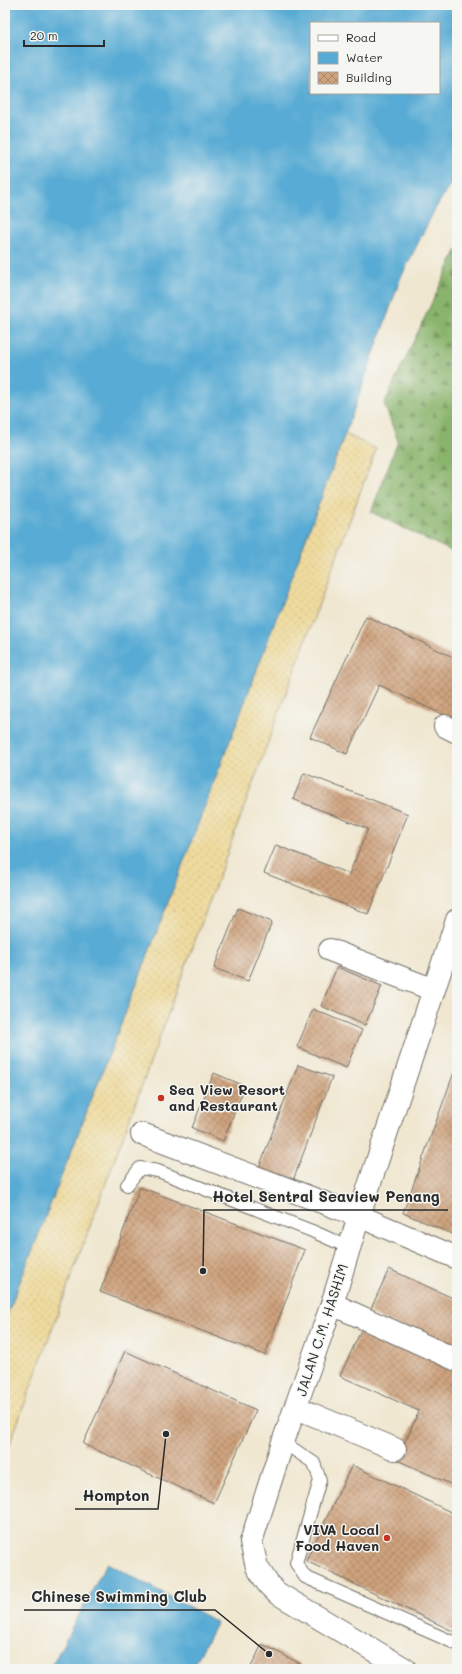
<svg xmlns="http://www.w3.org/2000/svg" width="462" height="1674" font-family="Mali,sans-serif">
<defs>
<pattern id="forest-firs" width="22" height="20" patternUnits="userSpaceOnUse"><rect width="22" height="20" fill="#8ab46c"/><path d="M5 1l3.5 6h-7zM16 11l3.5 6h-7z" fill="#719359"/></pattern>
<pattern id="sand-dots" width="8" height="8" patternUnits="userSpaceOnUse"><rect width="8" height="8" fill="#eeda9e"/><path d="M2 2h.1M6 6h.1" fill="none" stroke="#cb8" stroke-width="1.8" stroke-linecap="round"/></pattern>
<pattern id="building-cross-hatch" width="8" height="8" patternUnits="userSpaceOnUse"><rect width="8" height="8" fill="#cfa37e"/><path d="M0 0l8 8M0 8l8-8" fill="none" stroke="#a88567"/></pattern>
</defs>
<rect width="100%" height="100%" fill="#f6f6f2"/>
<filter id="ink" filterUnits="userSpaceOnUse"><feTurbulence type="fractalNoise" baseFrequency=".025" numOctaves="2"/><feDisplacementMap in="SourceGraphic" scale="8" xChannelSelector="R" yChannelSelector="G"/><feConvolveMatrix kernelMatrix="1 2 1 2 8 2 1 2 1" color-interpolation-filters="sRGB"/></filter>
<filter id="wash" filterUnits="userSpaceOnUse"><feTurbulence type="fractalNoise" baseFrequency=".012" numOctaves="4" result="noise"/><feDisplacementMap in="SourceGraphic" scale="16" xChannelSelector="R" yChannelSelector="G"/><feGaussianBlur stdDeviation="0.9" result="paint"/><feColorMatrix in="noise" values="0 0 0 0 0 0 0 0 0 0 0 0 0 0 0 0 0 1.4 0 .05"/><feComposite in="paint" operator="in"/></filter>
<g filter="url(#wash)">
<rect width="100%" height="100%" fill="#f0e7d0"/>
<path fill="url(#forest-firs)" stroke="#5a704c" d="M 457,249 L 457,554 L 371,512 L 398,441 L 384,404 Z"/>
<path fill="url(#sand-dots)" stroke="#8c8264" d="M 345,434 L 376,449 L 5,1457 L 5,1320 L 136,986 Z"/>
<path fill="#58abd4" stroke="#426b80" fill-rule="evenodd" d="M 5,5 L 457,5 L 457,174 L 435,209 L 401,277 L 345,434 L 249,691 L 136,986 L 5,1320 ZM 311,23 L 439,23 L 439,93 L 311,93 Z
M 107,1563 L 217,1622 L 192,1669 L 50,1669 Z"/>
<g id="blocks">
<path fill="url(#building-cross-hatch)" d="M 366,616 L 457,659 L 457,721 L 379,685 L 347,754 L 310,737 Z
M 304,773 L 408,814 L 368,914 L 264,873 L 276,845 L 349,874 L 368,829 L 293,799 Z
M 238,908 L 272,922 L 248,981 L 214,968 Z
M 337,967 L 382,986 L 365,1025 L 321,1006 Z
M 313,1009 L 362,1030 L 346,1068 L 297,1047 Z
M 457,1064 L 457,1236 L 403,1213 Z
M 298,1065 L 332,1077 L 291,1186 L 257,1173 Z
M 214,1073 L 245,1086 L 223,1141 L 192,1128 Z
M 140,1187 L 305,1250 L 265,1355 L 100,1292 Z
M 389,1269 L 457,1300 L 457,1353 L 369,1313 Z
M 362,1328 L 457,1371 L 457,1487 L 397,1460 L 419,1411 L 340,1376 Z
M 125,1351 L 256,1410 L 214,1503 L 83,1444 Z
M 352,1465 L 457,1515 L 457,1633 L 306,1561 Z
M 262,1644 L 301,1664 L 298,1669 L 250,1669 Z"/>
</g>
</g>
<g filter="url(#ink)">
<use href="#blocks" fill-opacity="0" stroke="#706d65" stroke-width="1"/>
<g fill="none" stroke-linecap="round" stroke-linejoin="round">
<g stroke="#706d65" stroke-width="14">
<path id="lane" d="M 127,1185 L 140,1168 L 158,1171 L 312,1231 L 350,1248
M 283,1442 L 314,1463 L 320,1480 L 296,1563 L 305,1577 L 457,1644"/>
</g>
<g stroke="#706d65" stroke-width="24">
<path id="street" d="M 445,726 L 457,732
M 330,950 L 434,990
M 142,1134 L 359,1216 L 457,1258
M 332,1304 L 457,1360
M 297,1408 L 395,1449
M 405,1669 L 277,1593 L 268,1584 L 257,1567 L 251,1542 L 283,1442 L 332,1304 L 359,1216 L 457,920"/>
</g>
<use href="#lane" stroke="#fff" stroke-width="12"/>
<use href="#street" stroke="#fff" stroke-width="22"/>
</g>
</g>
<g fill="#c8321e" stroke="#f6f6f2" stroke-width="1.5">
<circle cx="161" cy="1098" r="4"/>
<circle cx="387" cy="1538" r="4"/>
</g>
<g text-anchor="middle" stroke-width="3" stroke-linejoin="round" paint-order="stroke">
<g font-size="14" font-weight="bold" fill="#2b2b2b" stroke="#f6f6f2" text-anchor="start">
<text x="169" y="1095">Sea View Resort<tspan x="169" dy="16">and Restaurant</tspan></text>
<text x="379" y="1535" text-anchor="end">VIVA Local<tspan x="379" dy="16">Food Haven</tspan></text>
</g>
<g font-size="14" fill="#2b2b2b" stroke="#f6f6f2">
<text transform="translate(322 1330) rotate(-72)" y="5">JALAN C.M. HASHIM</text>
</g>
</g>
<path fill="none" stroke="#2b2b2b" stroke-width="1.5" d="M203 1271L204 1210H448M166 1434L158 1509H75M269 1654L215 1610H24"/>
<g fill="#2b2b2b" stroke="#f6f6f2" stroke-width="1.5">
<circle cx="203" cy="1271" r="4"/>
<circle cx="166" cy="1434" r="4"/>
<circle cx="269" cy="1654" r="4"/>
</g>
<g font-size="15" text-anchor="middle" font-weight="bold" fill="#2b2b2b" stroke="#f6f6f2" stroke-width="3" stroke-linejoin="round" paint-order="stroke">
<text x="326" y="1202">Hotel Sentral Seaview Penang</text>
<text x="116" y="1501">Hompton</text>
<text x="119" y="1602">Chinese Swimming Club</text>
</g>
<rect width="462" height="1674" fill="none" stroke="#f6f6f2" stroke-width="20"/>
<rect x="310" y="22" width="130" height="72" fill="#f6f6f2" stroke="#a5a5a2"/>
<rect x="318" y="35" width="20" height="6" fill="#ffffff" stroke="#a5a5a2"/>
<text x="346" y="42" font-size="12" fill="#2b2b2b">Road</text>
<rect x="318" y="52" width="20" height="12" fill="#58abd4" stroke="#a5a5a2"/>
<text x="346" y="62" font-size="12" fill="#2b2b2b">Water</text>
<rect x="318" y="72" width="20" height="12" fill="url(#building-cross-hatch)" stroke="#a5a5a2"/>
<text x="346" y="82" font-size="12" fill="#2b2b2b">Building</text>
<path d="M24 40v6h80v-6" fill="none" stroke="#2b2b2b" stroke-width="2"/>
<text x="30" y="40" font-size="12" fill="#2b2b2b" stroke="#f6f6f2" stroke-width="3" paint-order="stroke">20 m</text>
</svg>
